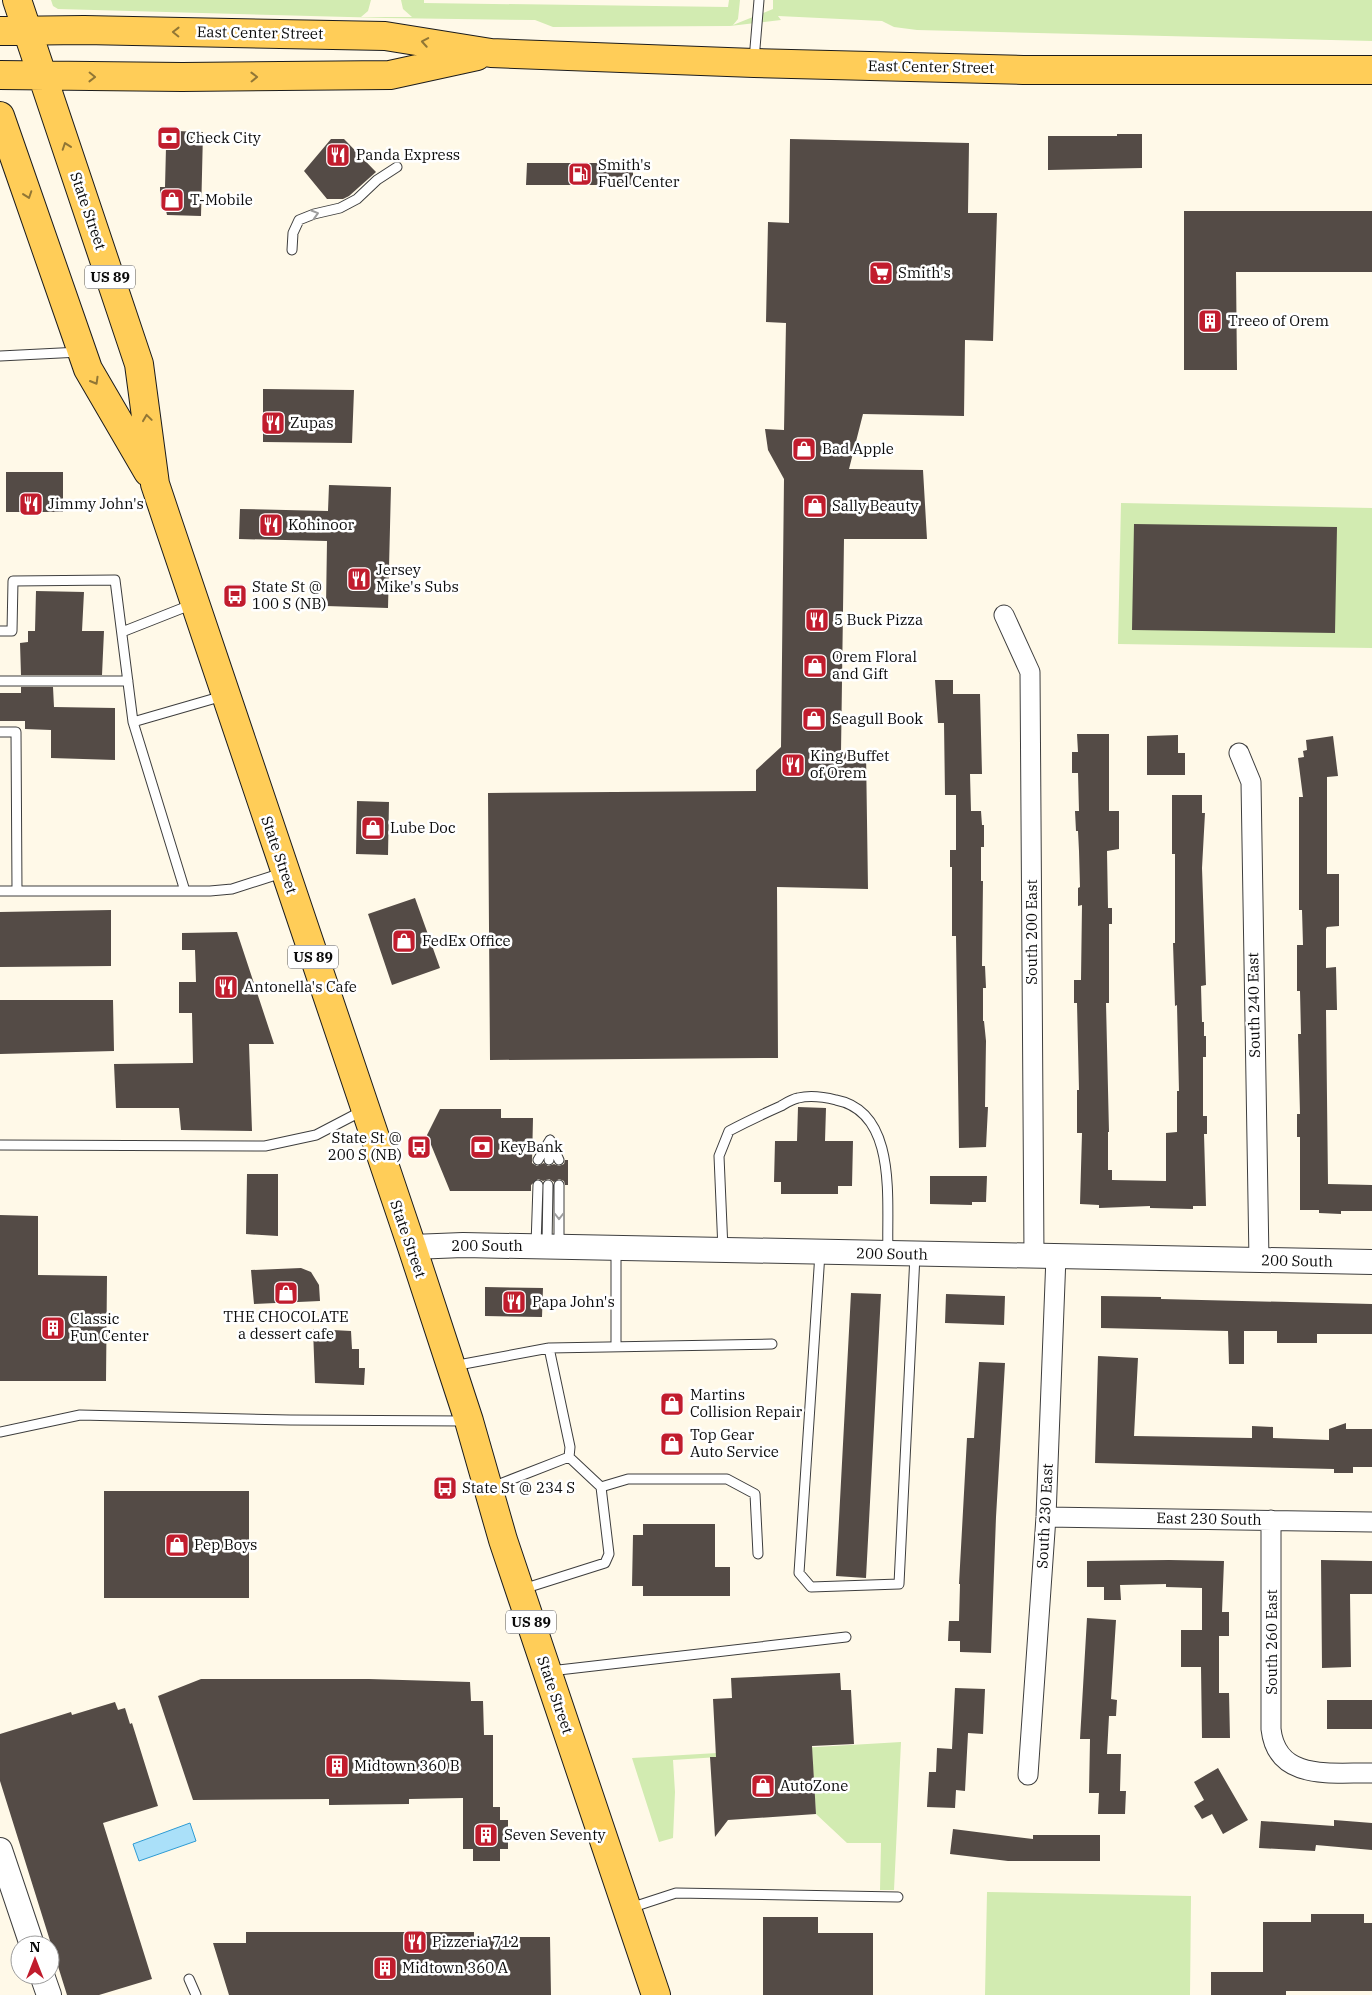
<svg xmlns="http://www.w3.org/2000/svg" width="1372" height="1995" font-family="'IBM Plex Serif',serif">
<rect width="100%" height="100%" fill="#fff9e8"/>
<path fill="#d2ebb1" d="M 51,0 L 371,0 L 368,11 L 361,17 L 412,17 L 403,9 L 401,0 L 424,0 L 424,3 L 728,7 L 729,0 L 740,0 L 738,19 L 733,25 L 773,9 L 773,0 L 1372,0 L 1372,41 L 917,30 L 894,27 L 882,21 L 778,16 L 781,20 L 730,26 L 553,27 L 535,20 L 386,18 L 58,9 L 53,6 Z
M 1121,503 L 1372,508 L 1372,648 L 1118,644 Z
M 901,1742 L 894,1890 L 880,1890 L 881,1843 L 847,1843 L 816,1814 L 812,1751 L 673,1760 L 675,1792 L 673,1838 L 659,1842 L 632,1758 Z
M 987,1892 L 1191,1896 L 1190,1995 L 985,1995 Z"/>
<path fill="#aae0f9" stroke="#2d9bd4" d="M 190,1823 L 196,1841 L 139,1861 L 133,1844 Z"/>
<path fill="#544b46" d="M 159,128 L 178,128 L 177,131 L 203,132 L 201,216 L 167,215 L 165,206 L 160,206 L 160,187 L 165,187 L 166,147 L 158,147 Z
M 1117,134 L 1142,134 L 1142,168 L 1048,170 L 1048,136 L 1117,136 Z
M 331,139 L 344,139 L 376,172 L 349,196 L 343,199 L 327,199 L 304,171 Z
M 790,139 L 969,143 L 968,213 L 997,213 L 993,341 L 965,340 L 964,416 L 863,414 L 849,469 L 923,470 L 927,539 L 844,539 L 841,752 L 866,752 L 868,889 L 777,887 L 778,1058 L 490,1060 L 488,793 L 756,791 L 756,770 L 781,747 L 784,479 L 768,450 L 765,429 L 784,430 L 786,323 L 766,322 L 768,222 L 789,223 Z
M 527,163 L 633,163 L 633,185 L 526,185 Z
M 1184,211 L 1372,211 L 1372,272 L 1236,272 L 1237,370 L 1184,370 Z
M 263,389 L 354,390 L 352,443 L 263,442 Z
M 6,472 L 63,472 L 63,512 L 6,512 Z
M 329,485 L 391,487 L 388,608 L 326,606 L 327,541 L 239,539 L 240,509 L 328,511 Z
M 1134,524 L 1337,527 L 1335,633 L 1132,630 Z
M 36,591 L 84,592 L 82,631 L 104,631 L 102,675 L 21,675 L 20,643 L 28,642 L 28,631 L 35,631 Z
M 935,680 L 953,680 L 953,694 L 980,694 L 982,774 L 970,774 L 971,811 L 981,811 L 982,825 L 984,825 L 984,847 L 981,847 L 981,881 L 983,881 L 982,966 L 985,966 L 986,988 L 983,988 L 983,1021 L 984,1021 L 986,1041 L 985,1107 L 988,1107 L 986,1147 L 959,1148 L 956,936 L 952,936 L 952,867 L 950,867 L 950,850 L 956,850 L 956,795 L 945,795 L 944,723 L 938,723 Z
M 21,687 L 53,687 L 54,707 L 115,708 L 115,760 L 51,758 L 51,730 L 25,729 L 25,721 L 0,721 L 0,693 L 21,693 Z
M 1077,734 L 1109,734 L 1109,811 L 1119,811 L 1119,849 L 1107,851 L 1108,908 L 1112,908 L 1112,924 L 1109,924 L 1109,1003 L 1106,1003 L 1109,1132 L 1108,1132 L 1108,1170 L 1112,1170 L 1112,1180 L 1166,1181 L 1166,1133 L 1177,1132 L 1177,1091 L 1179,1091 L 1177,1005 L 1175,1006 L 1173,943 L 1175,943 L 1175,854 L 1172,854 L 1172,795 L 1202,795 L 1202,813 L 1205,813 L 1202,868 L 1206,985 L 1201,986 L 1202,1022 L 1204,1022 L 1204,1036 L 1206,1036 L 1206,1057 L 1203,1057 L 1203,1116 L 1207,1116 L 1207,1134 L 1204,1134 L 1206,1206 L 1193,1206 L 1193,1209 L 1150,1208 L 1150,1206 L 1099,1208 L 1099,1205 L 1080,1204 L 1082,1133 L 1077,1133 L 1077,1090 L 1079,1090 L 1077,1003 L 1074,1003 L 1074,980 L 1081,980 L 1082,905 L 1078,906 L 1078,888 L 1080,887 L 1079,851 L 1078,831 L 1076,831 L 1075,811 L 1079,811 L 1078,773 L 1072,773 L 1072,752 L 1078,752 Z
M 1178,735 L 1178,753 L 1185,753 L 1185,775 L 1147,775 L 1147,736 Z
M 1333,736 L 1338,776 L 1327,777 L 1327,874 L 1339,874 L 1339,926 L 1327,927 L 1326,929 L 1326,968 L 1336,967 L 1337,1010 L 1326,1010 L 1328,1184 L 1372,1185 L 1372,1211 L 1341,1211 L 1341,1214 L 1319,1213 L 1319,1210 L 1300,1210 L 1300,1137 L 1297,1137 L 1297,1114 L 1300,1114 L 1298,1034 L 1301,1034 L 1300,991 L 1297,991 L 1297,945 L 1303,945 L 1302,910 L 1299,910 L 1299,797 L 1303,797 L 1298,758 L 1304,757 L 1303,751 L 1307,750 L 1306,740 Z
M 357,801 L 389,802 L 388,855 L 356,854 Z
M 415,898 L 440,968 L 392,985 L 368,914 Z
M 111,910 L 111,966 L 0,967 L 0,912 Z
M 237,932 L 274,1044 L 249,1044 L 252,1131 L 181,1130 L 179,1108 L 116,1108 L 114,1064 L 193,1063 L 192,1013 L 179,1013 L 179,982 L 196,982 L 195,950 L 182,950 L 182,933 Z
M 0,1000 L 113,1000 L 114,1051 L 0,1054 Z
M 798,1107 L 826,1108 L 825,1141 L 853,1141 L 852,1186 L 838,1186 L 838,1194 L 781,1194 L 781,1182 L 774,1182 L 775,1141 L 797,1141 Z
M 440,1109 L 501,1109 L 501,1118 L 533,1118 L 532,1163 L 537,1166 L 544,1163 L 548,1166 L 554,1164 L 559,1166 L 564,1164 L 565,1160 L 568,1160 L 568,1185 L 565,1185 L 564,1181 L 559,1179 L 554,1182 L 549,1179 L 543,1181 L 538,1179 L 531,1185 L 531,1191 L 450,1191 L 427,1135 Z
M 247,1174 L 278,1174 L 278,1236 L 246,1234 Z
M 930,1176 L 987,1176 L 986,1202 L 972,1202 L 972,1205 L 930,1204 Z
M 0,1215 L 38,1216 L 38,1275 L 107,1276 L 106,1381 L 0,1381 Z
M 301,1268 L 311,1272 L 319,1285 L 320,1301 L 254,1304 L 251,1270 Z
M 485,1287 L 543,1288 L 542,1317 L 485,1316 Z
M 851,1293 L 881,1294 L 866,1578 L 836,1576 Z
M 946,1294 L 1005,1296 L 1004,1325 L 945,1323 Z
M 1101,1296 L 1161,1297 L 1161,1299 L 1372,1304 L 1372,1334 L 1317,1334 L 1317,1343 L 1277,1343 L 1277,1331 L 1244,1331 L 1244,1364 L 1229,1364 L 1228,1331 L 1101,1328 Z
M 313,1329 L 351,1331 L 352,1349 L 359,1349 L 359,1368 L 365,1368 L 364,1385 L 315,1383 Z
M 1098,1356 L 1138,1358 L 1134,1436 L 1252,1438 L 1252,1426 L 1273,1427 L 1273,1438 L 1329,1440 L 1329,1429 L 1346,1423 L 1346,1429 L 1372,1429 L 1372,1467 L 1353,1467 L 1353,1473 L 1334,1473 L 1334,1469 L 1095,1463 Z
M 979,1362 L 1005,1363 L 996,1517 L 991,1653 L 960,1652 L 960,1641 L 948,1641 L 949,1621 L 959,1621 L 960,1584 L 959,1584 L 967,1438 L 974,1438 Z
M 104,1491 L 249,1491 L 249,1598 L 104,1598 Z
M 643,1524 L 715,1524 L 715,1567 L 730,1567 L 730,1596 L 643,1596 L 643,1586 L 632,1586 L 633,1535 L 643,1535 Z
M 1169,1560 L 1224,1561 L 1222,1612 L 1229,1612 L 1229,1636 L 1219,1636 L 1219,1693 L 1229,1693 L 1230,1738 L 1202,1738 L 1201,1667 L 1181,1667 L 1181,1630 L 1202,1630 L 1202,1588 L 1166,1587 L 1166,1584 L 1120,1585 L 1121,1600 L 1104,1600 L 1104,1587 L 1087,1587 L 1087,1561 Z
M 1321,1560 L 1372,1561 L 1372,1594 L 1350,1594 L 1351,1667 L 1322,1668 Z
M 1087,1618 L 1116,1620 L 1111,1699 L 1117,1700 L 1116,1716 L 1109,1716 L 1107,1754 L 1121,1754 L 1120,1791 L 1126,1791 L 1125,1814 L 1098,1814 L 1099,1793 L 1089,1793 L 1090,1739 L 1080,1739 Z
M 840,1673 L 841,1690 L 851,1690 L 854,1744 L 812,1746 L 816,1814 L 728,1820 L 715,1837 L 710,1757 L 716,1757 L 713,1699 L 732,1698 L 731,1678 Z
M 201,1679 L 369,1679 L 470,1682 L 471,1701 L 483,1701 L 484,1735 L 493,1735 L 493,1807 L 500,1807 L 500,1820 L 508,1820 L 508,1849 L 500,1849 L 500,1861 L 473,1861 L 473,1849 L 463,1849 L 463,1798 L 409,1799 L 409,1804 L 329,1805 L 329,1799 L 193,1800 L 158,1696 Z
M 955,1688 L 985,1689 L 983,1734 L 968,1733 L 965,1791 L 956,1790 L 955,1808 L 927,1807 L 929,1772 L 936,1772 L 937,1748 L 952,1749 Z
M 1327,1700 L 1372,1700 L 1372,1729 L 1327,1729 Z
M 115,1702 L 118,1710 L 125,1708 L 130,1724 L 132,1723 L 158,1806 L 103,1823 L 152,1979 L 99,1995 L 67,1995 L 0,1781 L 0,1734 L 71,1712 L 72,1715 Z
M 1218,1768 L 1248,1820 L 1223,1834 L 1212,1814 L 1202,1819 L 1194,1806 L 1204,1800 L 1194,1782 Z
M 1334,1820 L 1372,1823 L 1372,1850 L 1316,1845 L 1315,1851 L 1259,1848 L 1261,1821 L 1334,1826 Z
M 953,1829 L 1033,1839 L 1033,1835 L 1100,1835 L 1100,1861 L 1008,1861 L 950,1854 Z
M 1311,1914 L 1364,1914 L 1364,1923 L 1372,1923 L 1372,1991 L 1286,1991 L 1286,1995 L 1211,1995 L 1211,1972 L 1263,1972 L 1263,1922 L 1311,1922 Z
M 763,1917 L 818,1917 L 818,1933 L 873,1933 L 873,1995 L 763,1995 Z
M 246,1932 L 474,1932 L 474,1937 L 550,1937 L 551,1995 L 229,1995 L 213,1943 L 246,1943 Z"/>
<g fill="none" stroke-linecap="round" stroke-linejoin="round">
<g stroke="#3e3e3e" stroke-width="11">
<path id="service" d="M 754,60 L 759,0
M 292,250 L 293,233 L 299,220 L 314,214 L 340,208 L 357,199 L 377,180 L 397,167
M 0,356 L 80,352
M 0,631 L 12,631 L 13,581 L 115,580 L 133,722
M 122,632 L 193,604
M 0,681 L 128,681
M 0,732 L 16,732 L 17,890
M 0,891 L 210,891 L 232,889 L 282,873
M 185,891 L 133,722 L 223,696
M 550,1140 L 559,1160
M 0,1145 L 265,1146 L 316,1135 L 362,1111
M 538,1160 L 550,1140
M 549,1160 L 550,1143
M 536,1245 L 538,1185
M 547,1245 L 548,1185
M 559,1245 L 559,1185
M 616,1249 L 616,1347
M 723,1250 L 719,1156 L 729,1131 C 746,1122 763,1114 781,1106 C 786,1103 792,1099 798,1098 C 811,1095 824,1097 836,1100 C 899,1112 886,1204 888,1252
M 820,1253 L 799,1573 L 811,1587 L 899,1584 L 915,1255
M 453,1366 L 549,1348 L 772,1344
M 0,1432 L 80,1415 L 290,1420 L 465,1421
M 492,1487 L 569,1457 L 570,1447 L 549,1348
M 601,1487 L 628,1479 L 727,1479 L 755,1494 L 758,1554
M 523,1589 L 605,1563 L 609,1554 L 601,1487 L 569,1457
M 550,1671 L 846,1637
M 630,1908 L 676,1893 L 898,1897
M 189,1979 L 196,1995"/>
</g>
<g stroke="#3e3e3e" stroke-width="21">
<path id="minor" d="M 1004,615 L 1030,672 L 1034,1255
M 1239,753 L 1251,782 L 1259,1260
M 1046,1517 L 1372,1522
M 1271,1520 L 1271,1729 C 1277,1782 1332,1772 1372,1773
M 1028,1775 L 1046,1517 L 1056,1256"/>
</g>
<g stroke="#3e3e3e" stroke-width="26">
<path id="tertiary" d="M 412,1247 L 463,1245 L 1372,1262
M 0,1850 L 32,1945
M 42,1975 L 49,1995"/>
</g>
<g stroke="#1c1c1c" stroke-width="30">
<path id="primary" d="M 17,0 L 139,364 L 155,484 L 167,520 L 412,1247 L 469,1421 L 503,1540 L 656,1995
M 0,31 L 84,30 L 385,36 L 491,53 L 754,63 L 1023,70 L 1372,70
M 0,75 L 182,77 L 390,75 L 477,56
M 0,116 L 88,369 L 148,472"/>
</g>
<use href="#service" stroke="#fff" stroke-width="9"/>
<use href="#minor" stroke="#fff" stroke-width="19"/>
<use href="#tertiary" stroke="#fff" stroke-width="24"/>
<use href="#primary" stroke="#ffcd58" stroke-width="28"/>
</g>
<defs><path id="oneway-chevron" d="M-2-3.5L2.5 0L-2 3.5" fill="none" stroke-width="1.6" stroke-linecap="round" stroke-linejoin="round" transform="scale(1.25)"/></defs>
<g stroke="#917635">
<use href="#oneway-chevron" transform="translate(176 32) rotate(-179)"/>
<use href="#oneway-chevron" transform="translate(425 42) rotate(-170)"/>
<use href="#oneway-chevron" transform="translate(92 77) rotate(1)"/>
<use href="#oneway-chevron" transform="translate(254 77) rotate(-1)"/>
<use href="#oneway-chevron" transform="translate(66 146) rotate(-109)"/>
<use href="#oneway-chevron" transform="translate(28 195) rotate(71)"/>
<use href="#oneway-chevron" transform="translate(95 381) rotate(60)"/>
<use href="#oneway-chevron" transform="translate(147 418) rotate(-98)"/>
</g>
<g stroke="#9d9d9d">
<use href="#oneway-chevron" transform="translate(315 214) rotate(-17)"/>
<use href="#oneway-chevron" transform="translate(559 1216) rotate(90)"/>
</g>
<defs>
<g id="bank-square" transform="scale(1.25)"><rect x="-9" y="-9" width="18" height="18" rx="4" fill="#c11c2d" stroke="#fff"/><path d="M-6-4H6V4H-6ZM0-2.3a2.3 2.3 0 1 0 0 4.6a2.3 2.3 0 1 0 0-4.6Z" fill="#fff"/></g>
<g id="restaurant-square" transform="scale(1.25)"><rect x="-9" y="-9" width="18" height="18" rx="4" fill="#c11c2d" stroke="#fff"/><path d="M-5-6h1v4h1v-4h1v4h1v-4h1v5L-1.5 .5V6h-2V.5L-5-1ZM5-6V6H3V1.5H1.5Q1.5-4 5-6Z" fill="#fff"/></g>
<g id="fuel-square" transform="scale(1.25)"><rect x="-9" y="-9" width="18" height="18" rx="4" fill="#c11c2d" stroke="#fff"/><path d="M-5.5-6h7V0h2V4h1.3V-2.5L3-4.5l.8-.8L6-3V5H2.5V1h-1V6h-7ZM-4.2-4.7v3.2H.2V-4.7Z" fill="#fff"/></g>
<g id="shop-square" transform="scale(1.25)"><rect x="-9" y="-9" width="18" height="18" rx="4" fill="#c11c2d" stroke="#fff"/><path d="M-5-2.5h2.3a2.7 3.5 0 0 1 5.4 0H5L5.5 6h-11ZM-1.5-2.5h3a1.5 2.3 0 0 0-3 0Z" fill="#fff"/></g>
<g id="supermarket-square" transform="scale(1.25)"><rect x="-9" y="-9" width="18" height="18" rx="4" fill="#c11c2d" stroke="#fff"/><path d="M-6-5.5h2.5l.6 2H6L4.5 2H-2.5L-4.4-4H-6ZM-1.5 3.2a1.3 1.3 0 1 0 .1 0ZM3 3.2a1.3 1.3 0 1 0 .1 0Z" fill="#fff"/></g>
<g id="building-square" transform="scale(1.25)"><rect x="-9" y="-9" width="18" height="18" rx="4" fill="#c11c2d" stroke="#fff"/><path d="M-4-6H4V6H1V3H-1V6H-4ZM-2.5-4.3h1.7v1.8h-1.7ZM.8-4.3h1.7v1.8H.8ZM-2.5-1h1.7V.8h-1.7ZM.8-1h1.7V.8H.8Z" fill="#fff"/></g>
<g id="bus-square" transform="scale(1.25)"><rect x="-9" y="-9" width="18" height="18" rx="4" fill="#c11c2d" stroke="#fff"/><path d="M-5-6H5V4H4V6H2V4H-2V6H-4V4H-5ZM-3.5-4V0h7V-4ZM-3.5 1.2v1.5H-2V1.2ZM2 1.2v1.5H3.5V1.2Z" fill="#fff"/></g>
</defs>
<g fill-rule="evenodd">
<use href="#bank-square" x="169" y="138"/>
<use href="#restaurant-square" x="338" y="155"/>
<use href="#fuel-square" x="580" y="174"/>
<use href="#shop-square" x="172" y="200"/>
<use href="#supermarket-square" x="881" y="273"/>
<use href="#building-square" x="1210" y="321"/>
<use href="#restaurant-square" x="273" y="423"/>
<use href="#shop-square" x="804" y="449"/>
<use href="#restaurant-square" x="31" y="504"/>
<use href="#shop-square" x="815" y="506"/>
<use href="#restaurant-square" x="271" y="525"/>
<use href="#restaurant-square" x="359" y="579"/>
<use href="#bus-square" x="235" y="596"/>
<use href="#restaurant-square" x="817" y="620"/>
<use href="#shop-square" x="815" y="666"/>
<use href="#shop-square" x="814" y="719"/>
<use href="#restaurant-square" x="793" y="765"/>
<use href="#shop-square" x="373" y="828"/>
<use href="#shop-square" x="404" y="941"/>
<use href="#restaurant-square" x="226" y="987"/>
<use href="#bus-square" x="419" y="1147"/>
<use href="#bank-square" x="482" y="1147"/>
<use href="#shop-square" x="286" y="1293"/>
<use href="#restaurant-square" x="514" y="1302"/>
<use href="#building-square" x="53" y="1328"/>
<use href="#shop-square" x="672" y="1404"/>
<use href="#shop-square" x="672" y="1444"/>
<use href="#bus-square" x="445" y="1488"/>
<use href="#shop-square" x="177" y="1545"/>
<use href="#building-square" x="337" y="1766"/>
<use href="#shop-square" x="763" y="1786"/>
<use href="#building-square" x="486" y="1835"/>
<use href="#restaurant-square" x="415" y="1942"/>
<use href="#building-square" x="385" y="1968"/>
</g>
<g text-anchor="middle" stroke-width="5" stroke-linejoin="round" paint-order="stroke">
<g fill="#fff" stroke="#545454" stroke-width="1">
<rect x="85" y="265.5" width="50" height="23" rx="4"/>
<rect x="288" y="945.5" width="50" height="23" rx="4"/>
<rect x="506" y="1610.5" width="50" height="23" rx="4"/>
</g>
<g font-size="14" font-weight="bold" fill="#0b0b0b">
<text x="110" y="282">US 89</text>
<text x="313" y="962">US 89</text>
<text x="531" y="1627">US 89</text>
</g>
<g font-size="15" fill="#0b0b0b" stroke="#fff">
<text transform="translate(260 33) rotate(1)" y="5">East Center Street</text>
<text transform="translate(931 67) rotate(1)" y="5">East Center Street</text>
<text transform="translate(88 211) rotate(71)" y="5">State Street</text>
<text transform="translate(279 855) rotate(71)" y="5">State Street</text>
<text transform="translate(1032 932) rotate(-90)" y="5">South 200 East</text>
<text transform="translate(1254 1005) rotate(-91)" y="5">South 240 East</text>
<text transform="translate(408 1239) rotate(71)" y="5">State Street</text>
<text x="487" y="1251">200 South</text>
<text transform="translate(892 1254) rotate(1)" y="5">200 South</text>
<text transform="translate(1297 1261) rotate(1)" y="5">200 South</text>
<text transform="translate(1045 1516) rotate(-87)" y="5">South 230 East</text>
<text transform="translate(1209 1519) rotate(1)" y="5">East 230 South</text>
<text transform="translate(1272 1642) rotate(-90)" y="5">South 260 East</text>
<text transform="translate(555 1695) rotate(71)" y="5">State Street</text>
</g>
<g font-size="15" fill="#0b0b0b" stroke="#fff" text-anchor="start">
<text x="186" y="143">Check City</text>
<text x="356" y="160">Panda Express</text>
<text x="598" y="170">Smith's<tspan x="598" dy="17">Fuel Center</tspan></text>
<text x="190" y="205">T-Mobile</text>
<text x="898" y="278">Smith's</text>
<text x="1228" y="326">Treeo of Orem</text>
<text x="290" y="428">Zupas</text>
<text x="822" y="454">Bad Apple</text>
<text x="48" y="509">Jimmy John's</text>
<text x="832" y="511">Sally Beauty</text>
<text x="288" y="530">Kohinoor</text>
<text x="376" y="575">Jersey<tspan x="376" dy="17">Mike's Subs</tspan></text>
<text x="252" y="592">State St @<tspan x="252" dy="17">100 S (NB)</tspan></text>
<text x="834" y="625">5 Buck Pizza</text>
<text x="832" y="662">Orem Floral<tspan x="832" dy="17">and Gift</tspan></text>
<text x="832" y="724">Seagull Book</text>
<text x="810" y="761">King Buffet<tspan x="810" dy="17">of Orem</tspan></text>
<text x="390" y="833">Lube Doc</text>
<text x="422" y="946">FedEx Office</text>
<text x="244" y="992">Antonella's Cafe</text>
<text x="402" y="1143" text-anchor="end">State St @<tspan x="402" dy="17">200 S (NB)</tspan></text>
<text x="500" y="1152">KeyBank</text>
<text x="532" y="1307">Papa John's</text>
<text x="286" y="1322" text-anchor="middle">THE CHOCOLATE<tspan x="286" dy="17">a dessert cafe</tspan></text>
<text x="70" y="1324">Classic<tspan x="70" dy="17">Fun Center</tspan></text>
<text x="690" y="1400">Martins<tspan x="690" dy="17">Collision Repair</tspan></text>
<text x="690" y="1440">Top Gear<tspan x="690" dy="17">Auto Service</tspan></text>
<text x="462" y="1493">State St @ 234 S</text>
<text x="194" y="1550">Pep Boys</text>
<text x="354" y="1771">Midtown 360 B</text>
<text x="780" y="1791">AutoZone</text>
<text x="504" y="1840">Seven Seventy</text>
<text x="432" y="1947">Pizzeria 712</text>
<text x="402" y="1973">Midtown 360 A</text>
</g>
</g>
<g transform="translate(35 1960)"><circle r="24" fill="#ffffff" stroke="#9d9d9d"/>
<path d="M0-4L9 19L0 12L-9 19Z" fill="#c11c2d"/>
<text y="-8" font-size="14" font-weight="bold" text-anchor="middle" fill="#0b0b0b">N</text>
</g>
</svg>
